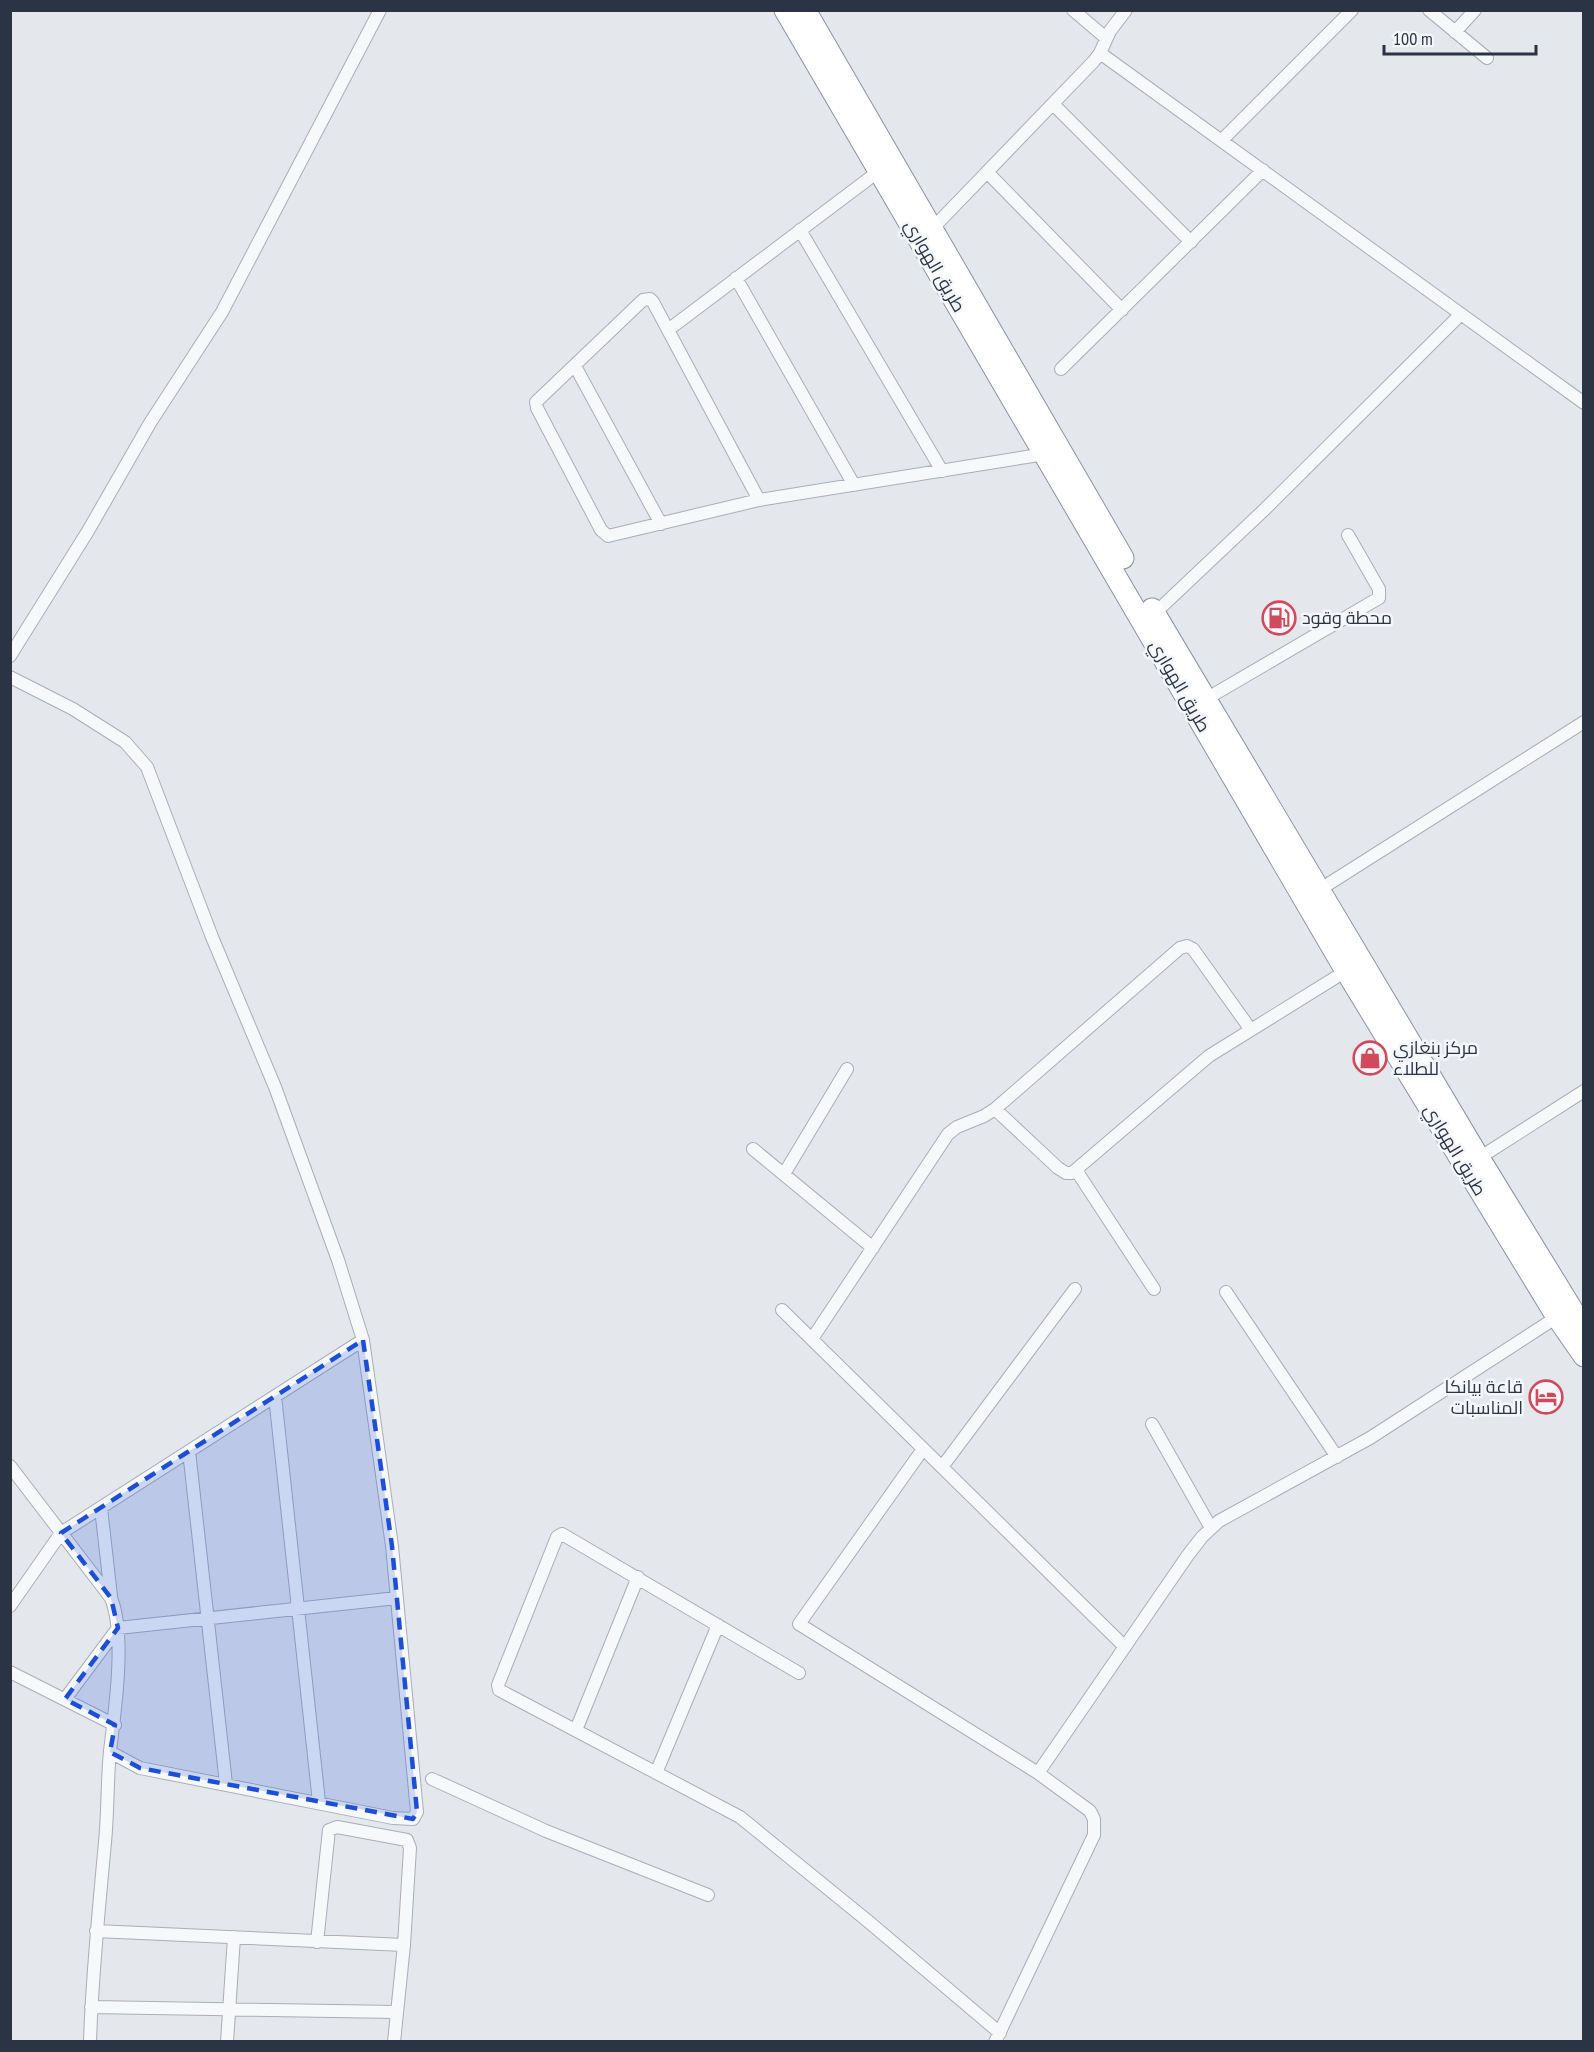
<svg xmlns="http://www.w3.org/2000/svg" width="1594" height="2052" font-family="'PT Sans Narrow',Cairo,sans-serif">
<rect width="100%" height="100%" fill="#e4e7ec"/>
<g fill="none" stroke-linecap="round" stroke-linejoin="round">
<g stroke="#a9aeb7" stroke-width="14">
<path id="street" d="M 1073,10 L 1106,38
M 1429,10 L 1487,58
M 1455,32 L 1475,10
M 1100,53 L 1584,403
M 1053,104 L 1191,242
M 1222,140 L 1352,10
M 988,173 L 1122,310
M 932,229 L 1094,61 L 1100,53 L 1110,31 L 1126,10
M 800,230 L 942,471
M 736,278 L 854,485
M 668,330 L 879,171
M 575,366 L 661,524
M 1061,369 L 1263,170
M 759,500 L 653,302 L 650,299 L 643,300 L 536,402 L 537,408 L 601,530 L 608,536 L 759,500 L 1045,454
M 1155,613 L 1264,510 L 1460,315
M 10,656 L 88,531 L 150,423 L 222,312 L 380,10
M 10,677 L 73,709 L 125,742 L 147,767 L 212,937 L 275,1087 L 338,1260 L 363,1340 L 392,1546 L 417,1812 L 413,1819 L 393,1818 L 140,1768 L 110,1752
M 1206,699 L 1379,598 L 1379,589 L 1348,535
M 1319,890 L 1584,722
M 995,1109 L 1180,948 L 1187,946 L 1193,949 L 1251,1030
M 753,1149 L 873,1248
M 1479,1158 L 1584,1091
M 1076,1170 L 1154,1289
M 784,1174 L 847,1069
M 1226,1292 L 1337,1457
M 782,1310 L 1125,1647
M 812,1339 L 948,1134 L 957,1127 L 984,1116 L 995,1109 L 1058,1168 L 1066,1173 L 1072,1173 L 1209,1056 L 1346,971
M 275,1396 L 319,1802
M 1152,1424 L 1211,1528
M 923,1449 L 799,1624 L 1038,1773 L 1090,1811 L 1094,1819 L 1094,1835 L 995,2042
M 189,1451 L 226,1784
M 10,1466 L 111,1598 C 126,1635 115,1710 110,1751 C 107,1781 108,1812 105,1842 C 99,1908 92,1975 90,2042
M 942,1467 L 1075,1289
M 101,1508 L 111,1596
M 10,1606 L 61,1533 L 363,1340
M 10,1672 L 115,1725
M 799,1673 L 562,1534 L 557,1537 L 498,1685 L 499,1690 L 740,1817 L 869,1922 L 1000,2033
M 65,1699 L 118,1628 L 397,1598
M 576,1730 L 638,1577
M 656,1773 L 718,1625
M 1038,1773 L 1188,1555 L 1202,1537 L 1219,1521 L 1370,1438 L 1557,1317
M 432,1779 L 546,1831 L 708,1895
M 96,1931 L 404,1945
M 317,1942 L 329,1830 L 337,1827 L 407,1840 L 410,1848 L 404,1945 L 394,2042
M 91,2007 L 397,2012
M 227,2042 L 234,1937"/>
</g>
<g stroke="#8b94a3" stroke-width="23">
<path id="highway" d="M 785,10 L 1346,971 L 1557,1317 L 1584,1356
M 805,10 L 1123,558
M 1152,609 L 1479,1158 L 1584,1329"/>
</g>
<use href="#street" stroke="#f7f8fa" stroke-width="12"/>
<use href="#highway" stroke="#fff" stroke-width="21"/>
</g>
<path fill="#1d4ed8" fill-opacity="0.2" stroke="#1d4ed8" stroke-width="4.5" stroke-dasharray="12 8" stroke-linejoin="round" d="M 363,1340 L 392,1546 L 417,1812 L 413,1819 L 140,1768 L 110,1752 L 115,1725 L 65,1699 L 118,1628 L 111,1598 L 61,1533 Z"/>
<defs>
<g id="fuel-ring" transform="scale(1.725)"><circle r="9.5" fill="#f4f6f9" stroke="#d1495b" stroke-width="1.5"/><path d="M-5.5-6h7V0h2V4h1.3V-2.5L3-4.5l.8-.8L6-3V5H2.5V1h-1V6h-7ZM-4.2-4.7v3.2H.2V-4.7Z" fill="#d1495b"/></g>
<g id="shop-ring" transform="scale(1.725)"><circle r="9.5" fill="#f4f6f9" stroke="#d1495b" stroke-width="1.5"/><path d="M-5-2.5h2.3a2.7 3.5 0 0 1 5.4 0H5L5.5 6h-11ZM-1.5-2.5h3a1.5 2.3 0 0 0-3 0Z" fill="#d1495b"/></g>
<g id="hotel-ring" transform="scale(1.725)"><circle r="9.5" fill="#f4f6f9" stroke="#d1495b" stroke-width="1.5"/><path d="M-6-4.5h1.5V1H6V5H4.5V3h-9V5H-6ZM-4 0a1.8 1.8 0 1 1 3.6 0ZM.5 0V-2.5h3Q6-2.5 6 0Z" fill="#d1495b"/></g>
</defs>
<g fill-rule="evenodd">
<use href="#fuel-ring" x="1279" y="618"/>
<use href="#shop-ring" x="1370" y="1058"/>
<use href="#hotel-ring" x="1546" y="1397"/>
</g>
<g text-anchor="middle" stroke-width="5" stroke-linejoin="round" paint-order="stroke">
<g font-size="18" fill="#2b3445" stroke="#f4f6f9">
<text transform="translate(935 266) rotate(60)" y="6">طريق الهواري</text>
<text transform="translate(1180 686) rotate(60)" y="6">طريق الهواري</text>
<text transform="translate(1455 1150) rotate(59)" y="6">طريق الهواري</text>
</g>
<g font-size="18" fill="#2b3445" stroke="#f4f6f9" text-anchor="start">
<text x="1302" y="624">محطة وقود</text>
<text x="1393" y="1054">مركز بنغازي<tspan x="1393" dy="21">للطلاء</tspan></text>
<text x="1523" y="1393" text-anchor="end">قاعة بيانكا<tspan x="1523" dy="21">المناسبات</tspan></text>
</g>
</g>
<rect width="1594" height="2052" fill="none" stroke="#2b3445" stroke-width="24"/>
<path d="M1384 45v9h152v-9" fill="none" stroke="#2b3445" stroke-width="3"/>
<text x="1393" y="45" font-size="18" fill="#2b3445" stroke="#f4f6f9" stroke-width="4.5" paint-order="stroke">100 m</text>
</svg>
